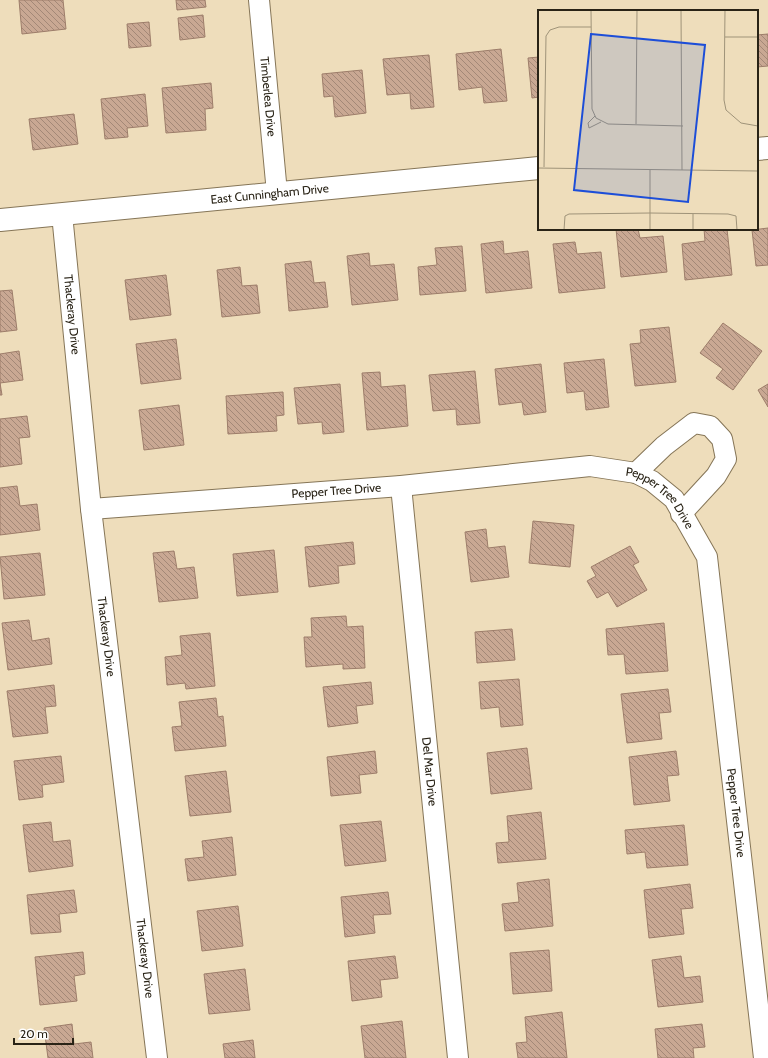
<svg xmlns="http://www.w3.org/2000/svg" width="768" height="1058" font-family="Cabin,sans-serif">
<defs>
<pattern id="building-back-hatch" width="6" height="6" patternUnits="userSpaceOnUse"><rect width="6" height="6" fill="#c9a893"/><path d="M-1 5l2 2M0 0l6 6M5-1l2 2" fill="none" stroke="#a38877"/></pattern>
</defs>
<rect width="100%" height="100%" fill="#edb"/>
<path fill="url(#building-back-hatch)" stroke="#9d7d6a" d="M 19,0 L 63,0 L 66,29 L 22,34 Z
M 176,0 L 205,0 L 206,7 L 177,10 Z
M 203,15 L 205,37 L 180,40 L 178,18 Z
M 149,22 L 151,46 L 129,48 L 127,24 Z
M 768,34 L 768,66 L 757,67 L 757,35 Z
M 501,49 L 507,101 L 484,103 L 482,87 L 459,90 L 456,54 Z
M 429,55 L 434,107 L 411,109 L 410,93 L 387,95 L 383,59 Z
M 539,57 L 539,97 L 532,98 L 528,58 Z
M 362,70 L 366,113 L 335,117 L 333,96 L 324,97 L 322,74 Z
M 211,83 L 213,108 L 205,109 L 206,130 L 166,133 L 162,88 Z
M 145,94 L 148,126 L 127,128 L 128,137 L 105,139 L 101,99 Z
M 74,114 L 78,144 L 33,150 L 29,119 Z
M 768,228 L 768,265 L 756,266 L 752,230 Z
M 616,229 L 638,229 L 640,238 L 663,236 L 667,272 L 621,277 Z
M 704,229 L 727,229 L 732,275 L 685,280 L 682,244 L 705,241 Z
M 503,241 L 504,254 L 528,251 L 532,288 L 486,293 L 481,244 Z
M 575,242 L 577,254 L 601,252 L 605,288 L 559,293 L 553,244 Z
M 462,246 L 466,291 L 420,295 L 418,267 L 437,265 L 435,248 Z
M 369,253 L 370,266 L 394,264 L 398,300 L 352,305 L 347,256 Z
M 311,261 L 314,283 L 325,282 L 328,307 L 289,311 L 285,264 Z
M 240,267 L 242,286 L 257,285 L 260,313 L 222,317 L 217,270 Z
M 166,275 L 171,315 L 130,320 L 125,280 Z
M 12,290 L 17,330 L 0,332 L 0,291 Z
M 723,323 L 762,351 L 733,390 L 716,378 L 723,369 L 700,353 Z
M 669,327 L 676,382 L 635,386 L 630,344 L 641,343 L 640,330 Z
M 176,339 L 181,379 L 141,384 L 136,344 Z
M 19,351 L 23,380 L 0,383 L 2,395 L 0,395 L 0,354 Z
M 604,359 L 609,407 L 586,410 L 584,391 L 567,393 L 564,363 Z
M 541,364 L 546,412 L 524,415 L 522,402 L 499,405 L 495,369 Z
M 475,371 L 480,423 L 457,425 L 456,409 L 433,411 L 429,375 Z
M 380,372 L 381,387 L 405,385 L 408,426 L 367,430 L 362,373 Z
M 340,384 L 344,432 L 323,434 L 322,422 L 298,424 L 294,388 Z
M 768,384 L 768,407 L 758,390 Z
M 283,392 L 284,415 L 276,416 L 277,431 L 228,434 L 226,396 Z
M 179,405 L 184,445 L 144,450 L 139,410 Z
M 27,416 L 30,437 L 19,438 L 22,464 L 0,467 L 0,419 Z
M 17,486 L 20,506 L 37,504 L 40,530 L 0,535 L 0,488 Z
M 533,521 L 574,525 L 570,567 L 529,563 Z
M 486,529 L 488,548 L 505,546 L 509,577 L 471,582 L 465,532 Z
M 353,542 L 355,564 L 338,566 L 339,583 L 309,587 L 305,547 Z
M 630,546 L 639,562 L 633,565 L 647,590 L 617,607 L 608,592 L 597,598 L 587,581 L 596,576 L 591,567 Z
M 274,550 L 278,592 L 237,596 L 233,554 Z
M 174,551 L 177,569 L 194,567 L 198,598 L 159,602 L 153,553 Z
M 40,553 L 45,595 L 4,599 L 0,557 Z
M 346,616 L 347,627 L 363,626 L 365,668 L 343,669 L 343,664 L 306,667 L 304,637 L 312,637 L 311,618 Z
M 29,620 L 32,641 L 49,638 L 52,664 L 8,670 L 2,623 Z
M 664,623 L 668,671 L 626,674 L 624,654 L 608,655 L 606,629 Z
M 512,629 L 515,660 L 477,663 L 475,632 Z
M 210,633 L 215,686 L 186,689 L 185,683 L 167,685 L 165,657 L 182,655 L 180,636 Z
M 519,679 L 523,725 L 501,727 L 499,707 L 481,709 L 479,682 Z
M 371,682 L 373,704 L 356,706 L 358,723 L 328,727 L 323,687 Z
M 54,685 L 56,706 L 45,707 L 48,733 L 13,737 L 7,691 Z
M 668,689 L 671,712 L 659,713 L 662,739 L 627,743 L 621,694 Z
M 216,698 L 218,717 L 223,716 L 226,746 L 175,751 L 172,727 L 182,726 L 179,702 Z
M 527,748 L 532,789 L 491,794 L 487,753 Z
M 375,751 L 377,773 L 359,775 L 361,793 L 331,796 L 327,757 Z
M 676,751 L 679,775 L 667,776 L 670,801 L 634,805 L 629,757 Z
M 61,756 L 64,782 L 42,785 L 43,797 L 19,800 L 14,761 Z
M 226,771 L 231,812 L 190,816 L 185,776 Z
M 541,812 L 546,859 L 498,863 L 496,843 L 509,842 L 507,816 Z
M 381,821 L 386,861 L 345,866 L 340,825 Z
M 51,822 L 53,842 L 70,840 L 73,866 L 29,872 L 23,825 Z
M 684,825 L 688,865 L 647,868 L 645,852 L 627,854 L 625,830 Z
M 232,837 L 236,875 L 188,881 L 185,859 L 204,857 L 202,841 Z
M 549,879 L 553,926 L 505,931 L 502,904 L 519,902 L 517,883 Z
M 690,884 L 693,908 L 681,909 L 684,934 L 649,938 L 644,890 Z
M 74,890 L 77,912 L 59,914 L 61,932 L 31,934 L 27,895 Z
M 388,892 L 391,914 L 373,915 L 375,933 L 345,937 L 341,897 Z
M 238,906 L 243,946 L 202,951 L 197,911 Z
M 549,950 L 552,991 L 513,994 L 510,953 Z
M 83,952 L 85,974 L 74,976 L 77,1001 L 40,1005 L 35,957 Z
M 395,956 L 398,978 L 380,980 L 382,997 L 352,1001 L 348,961 Z
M 681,956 L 684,978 L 700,976 L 703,1002 L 658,1007 L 652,960 Z
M 245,969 L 250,1010 L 209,1014 L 204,974 Z
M 562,1012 L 567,1058 L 518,1058 L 516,1043 L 527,1042 L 525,1017 Z
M 402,1021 L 406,1058 L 365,1058 L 361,1026 Z
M 72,1024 L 74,1044 L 91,1042 L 93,1058 L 48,1058 L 44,1028 Z
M 702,1024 L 705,1047 L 693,1048 L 694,1058 L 658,1058 L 655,1029 Z
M 253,1040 L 255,1058 L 225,1058 L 223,1044 Z"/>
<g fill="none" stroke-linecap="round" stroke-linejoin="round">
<g stroke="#857557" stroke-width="22">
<g id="street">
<path id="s1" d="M 259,0 L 277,193"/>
<path id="s2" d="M 62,214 L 91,509 L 157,1058"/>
<path d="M 636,473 L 664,446 L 694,423 L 710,426 L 722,439 L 726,459 L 716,476 L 681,514"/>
<path id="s3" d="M 401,486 L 458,1058"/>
<path id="s4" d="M 91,509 L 401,486 L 590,466 L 636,473 L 652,481 L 674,499 L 707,557 L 764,1058"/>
</g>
</g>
<g stroke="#857557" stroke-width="24">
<g id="secondary">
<path d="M 757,149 L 768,148"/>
<path id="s5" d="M 0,220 L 539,168"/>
</g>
</g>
<use href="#street" stroke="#fff" stroke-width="20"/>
<use href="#secondary" stroke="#fff" stroke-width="22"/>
</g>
<g text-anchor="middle" stroke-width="3.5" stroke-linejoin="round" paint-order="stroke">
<g font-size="12" fill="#292316" stroke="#fff">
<text dy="4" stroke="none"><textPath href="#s1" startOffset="97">Timberlea Drive</textPath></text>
<text dy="4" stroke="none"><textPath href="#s5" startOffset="271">East Cunningham Drive</textPath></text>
<text dy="4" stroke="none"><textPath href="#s2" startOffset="101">Thackeray Drive</textPath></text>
<text dy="4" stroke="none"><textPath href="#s4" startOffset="246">Pepper Tree Drive</textPath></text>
<text dy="4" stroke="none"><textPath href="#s4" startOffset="582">Pepper Tree Drive</textPath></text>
<text dy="4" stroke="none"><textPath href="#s2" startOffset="425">Thackeray Drive</textPath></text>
<text dy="4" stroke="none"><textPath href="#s3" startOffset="287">Del Mar Drive</textPath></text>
<text dy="4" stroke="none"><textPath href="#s4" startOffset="918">Pepper Tree Drive</textPath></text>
<text dy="4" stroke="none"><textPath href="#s2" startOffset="749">Thackeray Drive</textPath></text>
</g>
</g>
<g transform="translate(538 10)">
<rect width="220" height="220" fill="#edb"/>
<path fill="none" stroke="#9f9379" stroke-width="1" d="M 53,0 L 54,99 L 58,108 L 70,114 L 145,116M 143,0 L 144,160M 187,0 L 186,90 L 188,100 L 203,113 L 220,116M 187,27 L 220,27M 57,106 L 50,113 L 51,118 L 63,112M 98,114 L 99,0M 6,157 L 8,26 L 12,20 L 21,17 L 53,17M 0,158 L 220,161M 26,220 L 27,206 L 31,204 L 112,203 L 190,204 L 198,206 L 199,220M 112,220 L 112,160M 155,220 L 155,204"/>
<path fill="#1d4ed8" fill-opacity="0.15" stroke="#1d4ed8" stroke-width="2" d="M 53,24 L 167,35 L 150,192 L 36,180 Z"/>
<rect width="220" height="220" fill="none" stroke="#292316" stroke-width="2"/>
</g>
<path d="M14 1038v6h59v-6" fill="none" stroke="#292316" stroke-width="2"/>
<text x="20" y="1038" font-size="12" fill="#292316" stroke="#ffffff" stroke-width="3" paint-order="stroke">20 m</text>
</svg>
